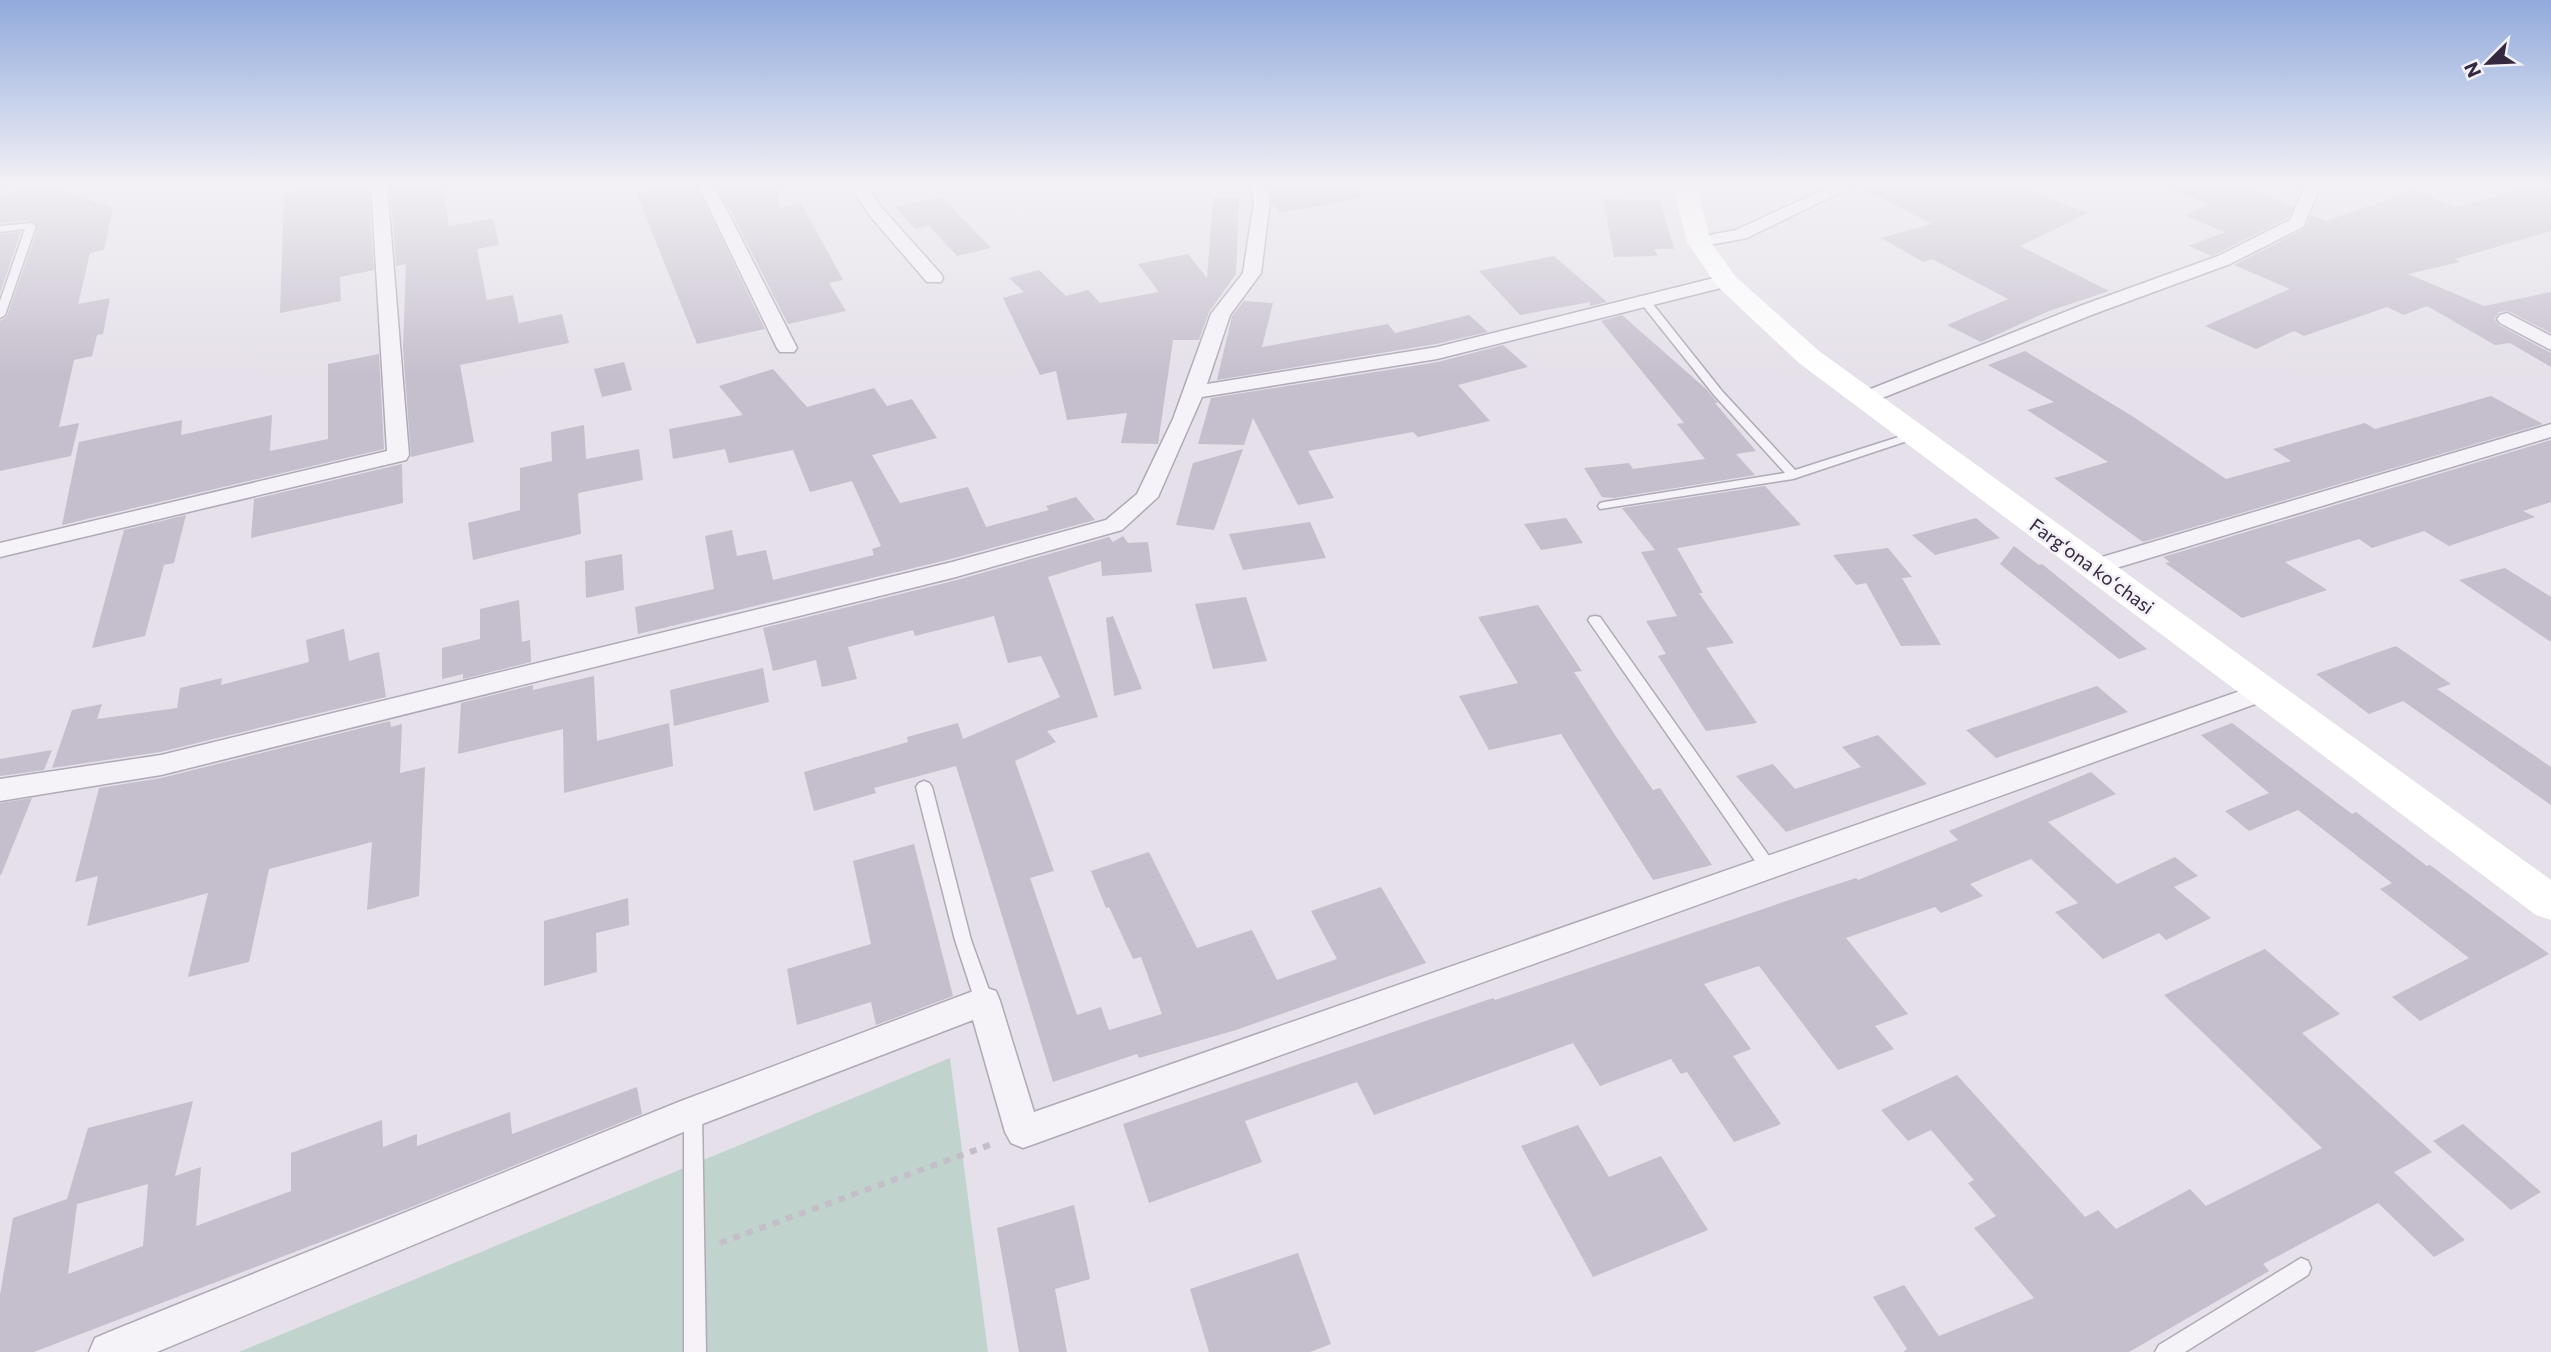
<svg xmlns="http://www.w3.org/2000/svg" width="2551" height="1352" font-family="Commissioner,sans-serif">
<rect width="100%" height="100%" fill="#e5e0e9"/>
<path fill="#c1d3cd" d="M 950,1058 L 988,1352 L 239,1352 Z"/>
<path fill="#c5becc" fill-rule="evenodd" d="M 30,185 L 42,185 L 113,208 L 104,250 L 90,253 L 78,304 L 110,298 L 103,334 L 97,335 L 92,356 L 74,360 L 59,427 L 79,423 L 71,456 L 0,471 L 0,321 L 7,316 L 38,227 L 31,220 L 0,223 L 0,197 Z
M 328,185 L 368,185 L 374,270 L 340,277 L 341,301 L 280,313 L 284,193 Z
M 390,185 L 442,185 L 449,226 L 493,218 L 499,245 L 477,249 L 487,300 L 513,295 L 519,323 L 562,314 L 569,343 L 460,365 L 474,442 L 411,457 L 403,348 L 406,264 L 396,266 Z
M 656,185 L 696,185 L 765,329 L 697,344 L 636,193 L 657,189 Z
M 717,185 L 777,185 L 779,208 L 801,203 L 843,280 L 829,283 L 846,311 L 788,324 Z
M 1269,185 L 1358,185 L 1360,198 L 1282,213 L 1272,203 Z
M 1857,185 L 2014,185 L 2088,213 L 2020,246 L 2109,291 L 2049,311 L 1981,342 L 1947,325 L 2008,299 L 1932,259 L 1923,262 L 1881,238 L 1932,224 Z
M 2165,185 L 2239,185 L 2293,207 L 2288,218 L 2212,256 L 2189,246 L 2225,232 L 2184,215 L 2209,205 Z
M 2534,186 L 2551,192 L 2551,231 L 2455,259 L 2460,262 L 2408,274 L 2484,306 L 2551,292 L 2551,333 L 2508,311 L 2499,312 L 2494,319 L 2499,325 L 2551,353 L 2551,367 L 2510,343 L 2495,345 L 2427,306 L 2404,315 L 2387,307 L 2304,336 L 2294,331 L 2256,349 L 2205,326 L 2290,289 L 2234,265 L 2304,229 L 2311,215 L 2326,221 L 2415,190 L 2456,207 Z
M 942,197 L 991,248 L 957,256 L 929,226 L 915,229 L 895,207 Z
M 1213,198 L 1239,198 L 1236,274 L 1209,312 L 1199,340 L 1173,340 L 1158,444 L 1121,443 L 1127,413 L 1067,420 L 1056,371 L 1040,375 L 1003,298 L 1024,292 L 1009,278 L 1039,270 L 1066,296 L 1088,290 L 1100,303 L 1159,292 L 1138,264 L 1188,254 L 1207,278 Z
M 1603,199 L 1660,201 L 1674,249 L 1654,249 L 1658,256 L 1614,257 Z
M 21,232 L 0,293 L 0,234 Z
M 1554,256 L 1607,302 L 1590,306 L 1590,302 L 1520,315 L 1479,271 Z
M 1244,301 L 1273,303 L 1262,347 L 1388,324 L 1395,333 L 1469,315 L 1488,332 L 1436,344 L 1217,380 L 1232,316 Z
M 1622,315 L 1706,389 L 1718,403 L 1715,403 L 1756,451 L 1736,454 L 1755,475 L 1614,498 L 1602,497 L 1584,468 L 1629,463 L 1633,469 L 1705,459 L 1677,424 L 1684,423 L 1601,321 Z
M 1503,345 L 1528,367 L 1458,385 L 1490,421 L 1418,437 L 1413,432 L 1308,451 L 1334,498 L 1298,505 L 1253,418 L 1244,445 L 1198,444 L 1211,398 L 1438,362 Z
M 2025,351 L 2132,416 L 2226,479 L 2291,461 L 2273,449 L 2365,423 L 2375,429 L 2491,396 L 2543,424 L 2143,542 L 2054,478 L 2108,462 L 2027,410 L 2054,402 L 1988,365 Z
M 379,354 L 384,449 L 62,525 L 79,442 L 182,420 L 181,435 L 272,415 L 270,451 L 328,439 L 328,364 Z
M 624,362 L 632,390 L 602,397 L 594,369 Z
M 773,369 L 807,407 L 874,388 L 887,406 L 912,399 L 937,438 L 872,455 L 900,503 L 968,487 L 986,527 L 1049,510 L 1046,506 L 1076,497 L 1095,520 L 951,559 L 638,634 L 635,607 L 714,589 L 705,536 L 732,530 L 737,556 L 766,550 L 773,580 L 874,555 L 872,549 L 881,546 L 852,481 L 810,492 L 793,450 L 729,463 L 725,449 L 673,459 L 669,429 L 743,415 L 719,386 Z
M 584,425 L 586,459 L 639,449 L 643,480 L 578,493 L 581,534 L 473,560 L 468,523 L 520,510 L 520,468 L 552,461 L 551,432 Z
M 2551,440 L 2551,502 L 2523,511 L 2535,517 L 2449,546 L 2424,531 L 2372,548 L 2359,539 L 2285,562 L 2327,590 L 2242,618 L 2165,563 L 2170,562 L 2163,557 Z
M 1243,449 L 1214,530 L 1176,525 L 1193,463 Z
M 402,464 L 403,503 L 251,538 L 254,499 Z
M 1765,486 L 1801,525 L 1673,549 L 1677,548 L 1703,593 L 1699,593 L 1734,643 L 1706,648 L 1757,723 L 1706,731 L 1658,656 L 1666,654 L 1646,621 L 1677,616 L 1641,552 L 1655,550 L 1622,508 Z
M 186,515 L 174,563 L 164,565 L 145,636 L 92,648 L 124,530 Z
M 1566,518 L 1583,543 L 1541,550 L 1524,524 Z
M 1976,518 L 2000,538 L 1935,555 L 1912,535 Z
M 1310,522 L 1326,558 L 1243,570 L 1229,534 Z
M 1123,536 L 1128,543 L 1148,542 L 1152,572 L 1102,576 L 1101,561 L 1048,577 L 1098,717 L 1047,731 L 1056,742 L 1015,761 L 1054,871 L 1030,878 L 1077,1015 L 1101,1007 L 1109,1030 L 1162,1014 L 1141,957 L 1133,959 L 1109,907 L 1106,908 L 1091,871 L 1149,852 L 1197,948 L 1252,930 L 1277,980 L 1337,959 L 1311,911 L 1381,887 L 1426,963 L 1236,1030 L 1139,1058 L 1137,1054 L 1053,1082 L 956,766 L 874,788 L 876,793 L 814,811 L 804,772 L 908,742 L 907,737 L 958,723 L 963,739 L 1060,697 L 1041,656 L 1008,663 L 994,616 L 915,636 L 913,630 L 848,647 L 857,679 L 822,687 L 816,660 L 773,671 L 763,628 L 957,580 L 1109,537 L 1113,542 Z
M 2014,546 L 2039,565 L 2042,564 L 2147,649 L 2119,659 L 2000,564 Z
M 1888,548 L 1912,577 L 1902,578 L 1941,645 L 1901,646 L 1866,583 L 1856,585 L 1833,555 Z
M 622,554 L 624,590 L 586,598 L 585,561 Z
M 2505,568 L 2551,597 L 2551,642 L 2459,580 Z
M 1246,597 L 1267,661 L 1213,669 L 1195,604 Z
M 519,600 L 522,642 L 530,640 L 531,662 L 463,679 L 463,674 L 442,679 L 442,648 L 480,639 L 480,609 Z
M 1538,605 L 1582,671 L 1574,672 L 1617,738 L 1653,790 L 1660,788 L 1712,865 L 1653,880 L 1561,734 L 1489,750 L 1459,696 L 1518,683 L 1478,617 Z
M 1113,616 L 1142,689 L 1114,696 L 1106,618 Z
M 344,629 L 349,661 L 379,652 L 386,697 L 160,752 L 52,768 L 72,710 L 102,704 L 97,719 L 177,708 L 180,688 L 222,678 L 221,685 L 309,662 L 306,640 Z
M 2396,646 L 2451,684 L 2437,689 L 2551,767 L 2551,805 L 2403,701 L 2369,714 L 2316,674 Z
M 763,668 L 769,702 L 674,726 L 670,690 Z
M 594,676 L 597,741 L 669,723 L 673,766 L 564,793 L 563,729 L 458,754 L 461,703 L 533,685 L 533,690 Z
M 2097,686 L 2128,712 L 1996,758 L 1966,730 Z
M 390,721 L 391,727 L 402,724 L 400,773 L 425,767 L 419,896 L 367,910 L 372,842 L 269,869 L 249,962 L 188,977 L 208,893 L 87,926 L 98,876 L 75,882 L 99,788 L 161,778 Z
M 2232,723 L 2352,814 L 2356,812 L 2427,866 L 2430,865 L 2549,954 L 2420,1021 L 2392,997 L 2469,958 L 2380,889 L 2392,883 L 2298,810 L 2249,831 L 2225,811 L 2269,793 L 2201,735 Z
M 1878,735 L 1927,784 L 1786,832 L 1736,776 L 1773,764 L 1795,789 L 1861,767 L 1842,747 Z
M 52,750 L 44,770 L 0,776 L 0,759 Z
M 2091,772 L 2116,794 L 2048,822 L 2117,884 L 2175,857 L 2198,876 L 2174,887 L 2211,918 L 2166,940 L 2159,933 L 2103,959 L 2055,912 L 2078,903 L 2031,859 L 1970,884 L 1983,896 L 1941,913 L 1935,907 L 1846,938 L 1908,1014 L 1875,1026 L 1894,1049 L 1838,1070 L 1759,966 L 1704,984 L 1751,1049 L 1733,1056 L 1781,1124 L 1734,1142 L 1687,1072 L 1681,1074 L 1671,1059 L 1600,1086 L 1573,1043 L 1374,1115 L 1357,1082 L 1245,1121 L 1262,1162 L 1149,1203 L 1123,1124 L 1493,998 L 1495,1000 L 1804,895 L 1856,878 L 1858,880 L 1958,840 L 1949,831 Z
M 32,798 L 1,875 L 0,875 L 0,803 Z
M 914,844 L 953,996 L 876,1025 L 871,1002 L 797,1025 L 787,969 L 871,944 L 853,861 Z
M 628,898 L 629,925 L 596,933 L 597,972 L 544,986 L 544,921 Z
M 2265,949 L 2340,1014 L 2302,1033 L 2432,1152 L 2394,1172 L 2465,1240 L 2434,1257 L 2378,1203 L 2263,1264 L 2269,1271 L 2129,1352 L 1903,1352 L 1907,1349 L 1873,1297 L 1904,1285 L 1939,1336 L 2034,1298 L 1974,1228 L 1996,1216 L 1968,1183 L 1974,1180 L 1931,1130 L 1908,1141 L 1881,1110 L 1957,1075 L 2085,1217 L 2098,1210 L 2116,1229 L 2190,1189 L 2206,1206 L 2322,1148 L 2164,995 Z
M 637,1087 L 642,1114 L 409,1208 L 34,1352 L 0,1352 L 0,1295 L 13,1218 L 67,1199 L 88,1128 L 193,1101 L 175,1176 L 201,1167 L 196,1226 L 291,1191 L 291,1153 L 382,1120 L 383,1147 L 417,1134 L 417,1146 L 510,1112 L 512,1134 ZM 148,1184 L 143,1246 L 68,1274 L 77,1204 Z
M 2463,1124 L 2541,1192 L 2511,1210 L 2433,1141 Z
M 1578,1125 L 1609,1177 L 1661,1156 L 1708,1230 L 1593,1277 L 1521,1146 Z
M 1074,1205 L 1090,1279 L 1055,1289 L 1067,1352 L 1019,1352 L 997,1228 Z
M 1298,1253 L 1331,1344 L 1310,1352 L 1209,1352 L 1190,1289 Z"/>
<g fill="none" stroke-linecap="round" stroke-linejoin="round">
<g stroke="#b0a9b7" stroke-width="3">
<path id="lane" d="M 0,185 L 5,185 L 0,189 Z
M 31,223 L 36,226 L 5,315 L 0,318 L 0,301 L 25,229 L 0,232 L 0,226 Z
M 1644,297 L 1648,298 L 1722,391 L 1795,470 L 1911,433 L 1919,433 L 1921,435 L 1919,437 L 1793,479 L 1600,509 L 1598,506 L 1600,503 L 1604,502 L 1785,473 L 1714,395 L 1640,302 L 1640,298 Z
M 1595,616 L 1600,617 L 1774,863 L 1776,867 L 1774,871 L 1768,873 L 1762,871 L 1590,623 L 1588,620 L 1590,617 Z
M 924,781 L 929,783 L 932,787 L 971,940 L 993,1001 L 990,1006 L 984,1008 L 978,1006 L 975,1001 L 955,940 L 916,787 L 919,783 Z
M 693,1104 L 700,1106 L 702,1112 L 706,1352 L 684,1352 L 684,1112 L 686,1106 Z
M 2301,1258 L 2308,1261 L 2311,1268 L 2308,1275 L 2185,1352 L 2155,1352 L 2159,1345 Z"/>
</g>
<g stroke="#b0a9b7" stroke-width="3">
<path id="street" d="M 371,185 L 387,185 L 409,455 L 406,460 L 0,557 L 0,543 L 387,451 Z
M 698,185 L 714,185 L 797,348 L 794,352 L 780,352 L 777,348 Z
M 849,185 L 866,185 L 882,208 L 941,274 L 943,278 L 941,282 L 927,282 L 870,216 Z
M 1250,185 L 1266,185 L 1270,201 L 1261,273 L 1230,315 L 1207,384 L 1437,347 L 1726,275 L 1735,281 L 1733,285 L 1437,359 L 1202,397 L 1158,497 L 1122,530 L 956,577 L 161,775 L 0,801 L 0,779 L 161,755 L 952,562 L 1106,520 L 1137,494 L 1173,419 L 1211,314 L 1243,273 L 1254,201 Z
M 1833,185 L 1855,185 L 1747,238 L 1699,247 L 1690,242 L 1693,238 L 1736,230 Z
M 2312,185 L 2319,190 L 2303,227 L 2230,264 L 2094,314 L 1872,402 L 1858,402 L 1855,398 L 1858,394 L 2080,306 L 2218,256 L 2290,220 L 2303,190 Z
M 2507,313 L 2551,336 L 2551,350 L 2500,323 L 2497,319 L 2500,315 Z
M 2551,424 L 2551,437 L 2103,572 L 2094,575 L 2085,572 L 2082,567 L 2085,562 Z
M 2263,683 L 2272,686 L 2276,692 L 2272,698 L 1023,1148 L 1011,1143 L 1005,1132 L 973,1020 L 705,1123 L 157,1352 L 89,1352 L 95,1338 L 109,1332 L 681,1101 L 984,987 L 996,991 L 1000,1001 L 1034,1112 Z"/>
</g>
<path stroke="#c4bec8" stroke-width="6" stroke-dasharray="7 7" stroke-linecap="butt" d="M 720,1243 L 995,1143"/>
<use href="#lane" fill="#f6f3f8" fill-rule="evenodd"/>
<use href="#street" fill="#f6f3f8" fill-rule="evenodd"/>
<path fill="#fff" fill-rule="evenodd" d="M 1672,185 L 1696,185 L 1711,242 L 1735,276 L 1819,351 L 2551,880 L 2551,920 L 2536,915 L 1799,363 L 1717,286 L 1687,242 Z"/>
</g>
<linearGradient id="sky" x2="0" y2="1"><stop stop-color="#91aadc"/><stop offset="0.49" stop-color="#f3f1f5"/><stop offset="1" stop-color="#f3f1f5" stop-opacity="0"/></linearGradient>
<rect width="2551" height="375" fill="url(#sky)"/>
<g text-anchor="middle" stroke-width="5" stroke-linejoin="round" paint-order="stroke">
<g font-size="19" fill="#352941" stroke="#f3f0f7">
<text transform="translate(2092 566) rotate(36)" y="7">Fargʻona koʻchasi</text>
</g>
</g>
<g transform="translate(2488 63) rotate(246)" stroke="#f3f0f7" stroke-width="5" paint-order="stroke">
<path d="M0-5L12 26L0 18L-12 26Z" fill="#352941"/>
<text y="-10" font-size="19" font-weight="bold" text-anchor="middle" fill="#352941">N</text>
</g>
</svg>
